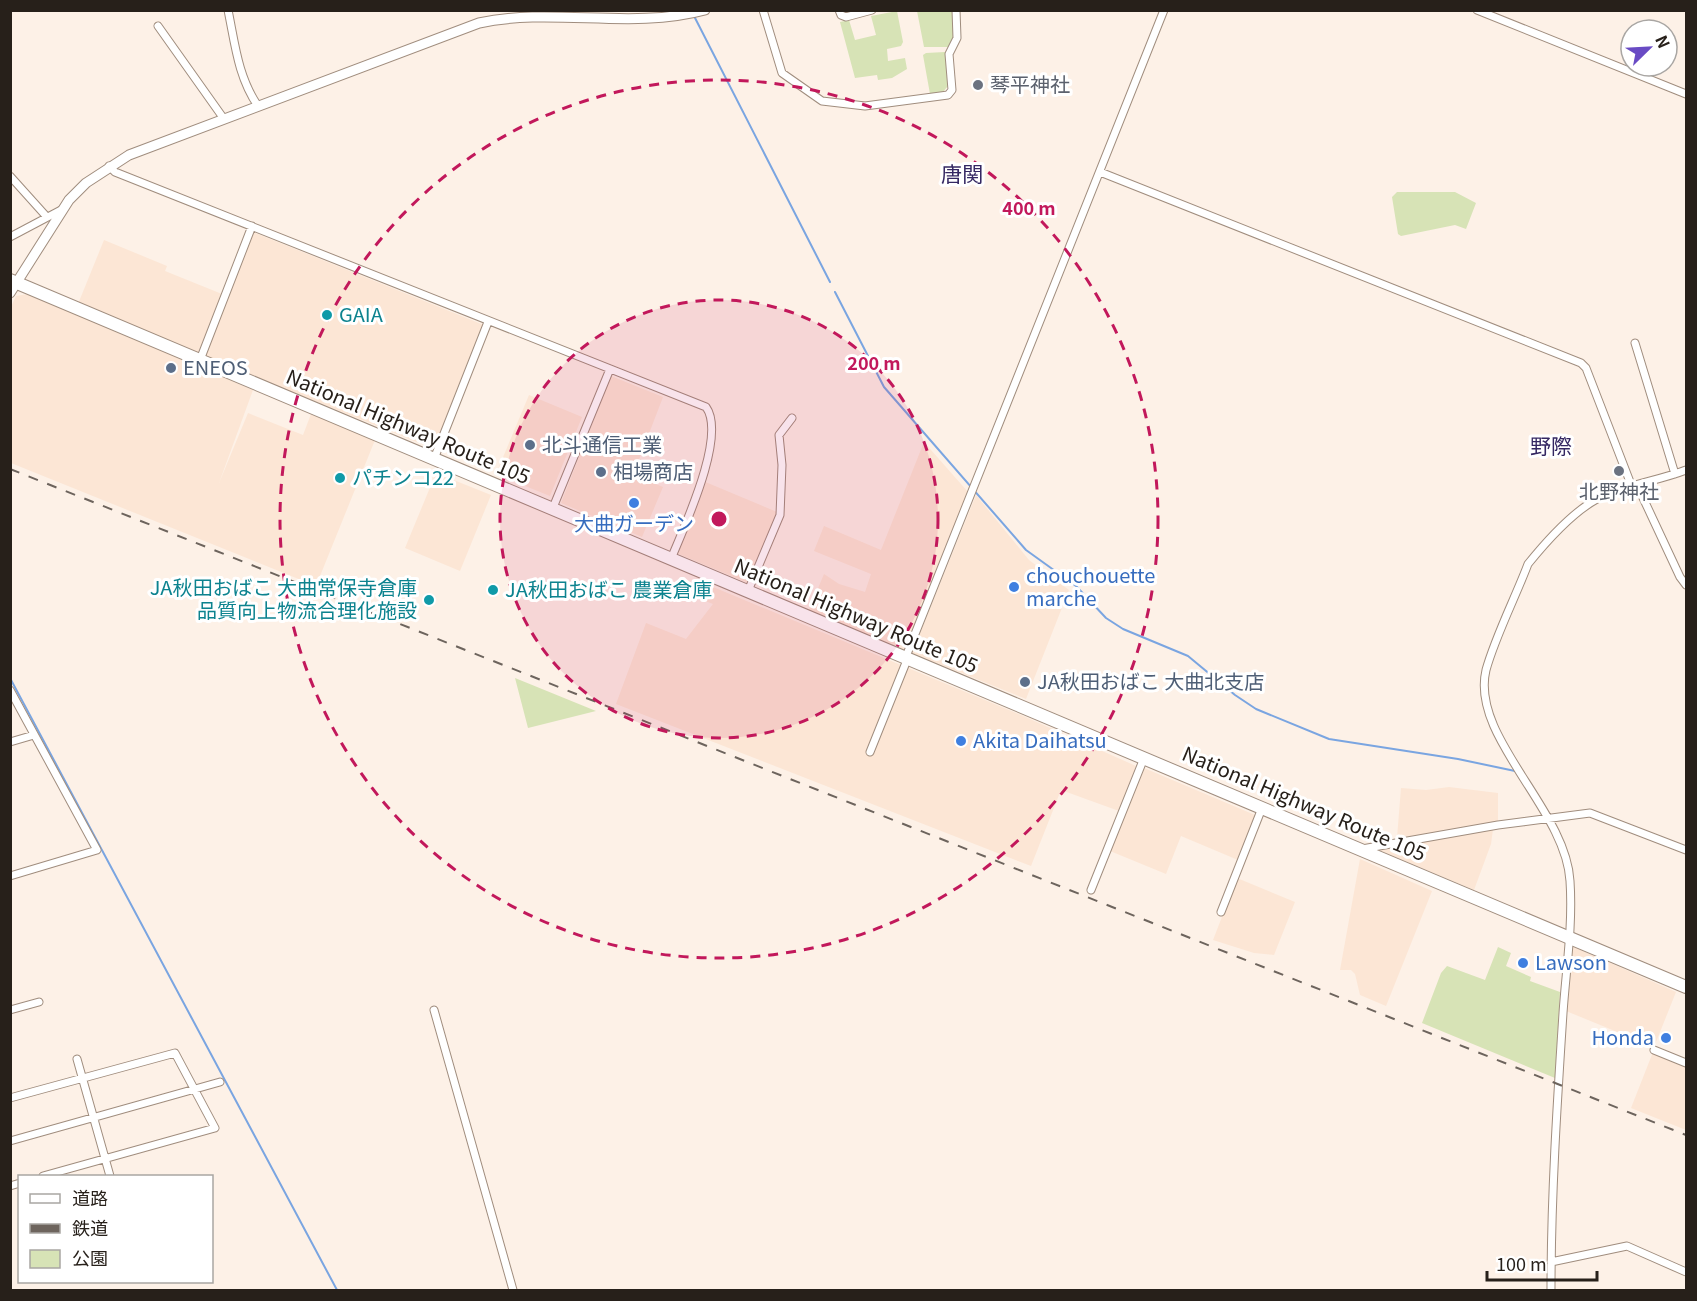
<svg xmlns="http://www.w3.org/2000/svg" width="1697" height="1301" font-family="Georgia,'Noto Sans JP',serif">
<rect width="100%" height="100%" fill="#fdf1e7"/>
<path fill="#fce6d5" d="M 253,232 L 484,325 L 434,449 L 203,356 Z
M 104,240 L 167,266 L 165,271 L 222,294 L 198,353 L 78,304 Z
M 28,294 L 253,390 L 219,483 L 248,413 L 303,435 L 311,414 L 375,440 L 316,586 L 11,463 L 10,309 L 16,296 Z
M 611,376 L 663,397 L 633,475 L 663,487 L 642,537 L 561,503 Z
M 529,395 L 582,417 L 550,496 L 496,474 Z
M 924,442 L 968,492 L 907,651 L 809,610 L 824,574 L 839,584 L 865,592 L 871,574 L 814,551 L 824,526 L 881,550 Z
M 436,473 L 491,495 L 460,571 L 405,548 Z
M 703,481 L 777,512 L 748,583 L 674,552 Z
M 976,495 L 1029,560 L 1069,590 L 1026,699 L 912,653 Z
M 701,582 L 1021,715 L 1136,766 L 1119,811 L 1061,790 L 1031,866 L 616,704 L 646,623 L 686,639 L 713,604 L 695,597 Z
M 1144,768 L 1255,815 L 1238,860 L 1181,836 L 1166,874 L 1110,851 Z
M 1449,787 L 1498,793 L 1498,823 L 1397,838 L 1401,788 L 1426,790 Z
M 1493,829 L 1491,844 L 1474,890 L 1376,849 Z
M 1360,859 L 1432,891 L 1386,1006 L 1360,995 L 1355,974 L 1351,970 L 1340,970 Z
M 1237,878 L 1295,902 L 1274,955 L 1254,953 L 1213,940 Z
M 1572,946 L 1676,992 L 1654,1047 L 1566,1011 Z
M 1653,1052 L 1686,1065 L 1686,1130 L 1631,1108 Z"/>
<path fill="#d7e3b6" d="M 897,11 L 903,42 L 901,46 L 887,49 L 888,61 L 905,58 L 907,69 L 892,78 L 878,80 L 877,75 L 855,78 L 840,22 L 849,20 L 855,40 L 876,35 L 871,16 Z
M 917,11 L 953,11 L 954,36 L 949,47 L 924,47 Z
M 945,52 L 948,86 L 942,93 L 930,94 L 923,55 L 926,53 Z
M 1397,192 L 1455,192 L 1476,203 L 1466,229 L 1455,225 L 1401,236 L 1398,234 L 1392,197 Z
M 515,678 L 596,711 L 528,728 Z
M 1498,947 L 1511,953 L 1506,966 L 1531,977 L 1530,981 L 1560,992 L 1555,1078 L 1422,1023 L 1441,973 L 1447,966 L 1485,980 Z"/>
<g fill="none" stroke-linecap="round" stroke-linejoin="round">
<path stroke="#7aa5e1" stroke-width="2" d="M 693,14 L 830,282
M 835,292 L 884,387 L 1026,550 L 1076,586 L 1106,618 L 1123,629 L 1188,656 L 1235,695 L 1256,709 L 1329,739 L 1458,759 L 1515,771
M 10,678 L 337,1290"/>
<g stroke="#a08d7e" stroke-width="9">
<path id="street" d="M 228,10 C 235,44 238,77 258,106
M 763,10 L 782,73 L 822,101 L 865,106 L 948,95 L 952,90 L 949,54 L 957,38 L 956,10
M 839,10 L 841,15 L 846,17 L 872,10
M 1477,10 L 1686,94
M 158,26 L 224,119
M 109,166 L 115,172 L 706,407 C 727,436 684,527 671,559
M 1100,172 L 1581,363 L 1586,368 L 1632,487
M 10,176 L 46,216
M 10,237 L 61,210
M 1635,343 L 1675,474
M 200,360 L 252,226
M 434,459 L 488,322
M 1637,485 L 1680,577 L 1686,585
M 552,510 L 610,369
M 748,591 L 780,515 L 782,465 L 779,435 L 792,418
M 905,659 L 1164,10
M 10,690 L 97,850 L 10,876
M 10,742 L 34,735
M 870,752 L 907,660
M 1362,849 L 1498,825 L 1590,813 L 1686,850
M 1091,890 L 1144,758
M 1221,912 L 1262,808
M 10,1010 L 39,1002
M 434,1010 L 513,1290
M 1654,1050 L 1686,1063
M 77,1059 L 110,1176
M 10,1098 L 175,1053 L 215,1128 L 43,1176
M 10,1141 L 220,1082
M 10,1186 L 20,1183
M 1551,1262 L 1627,1246 L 1686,1272
M 1551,1290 C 1551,1198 1557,1105 1563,1013 C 1566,969 1573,926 1570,881 C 1566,809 1470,737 1486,670 C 1495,637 1516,596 1528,564 C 1545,543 1573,512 1597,499 C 1624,485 1658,481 1686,470"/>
</g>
<g stroke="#a08d7e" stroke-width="11">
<path id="secondary" d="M 10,293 L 69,200 L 86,183 L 129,155 L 479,23 C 553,7 631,30 705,10"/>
</g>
<g stroke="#a08d7e" stroke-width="14">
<path id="highway" d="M 10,280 L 1686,987"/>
</g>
<use href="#street" stroke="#fff" stroke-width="7"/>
<use href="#secondary" stroke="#fff" stroke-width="9"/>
<use href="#highway" stroke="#fff" stroke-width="12"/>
<path stroke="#6d645d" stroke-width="2" stroke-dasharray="10 10" stroke-linecap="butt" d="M 10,469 L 1686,1135"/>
</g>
<circle cx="719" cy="519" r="219" fill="#c2185b" fill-opacity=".12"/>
<g fill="none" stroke="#c2185b" stroke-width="3" stroke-dasharray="10 8">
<circle cx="719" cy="519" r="219"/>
<circle cx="719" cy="519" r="439"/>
</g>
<g fill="#6b7280" stroke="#fff" stroke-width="2">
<circle cx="978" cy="85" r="6"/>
<circle cx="1619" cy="471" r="6"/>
</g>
<g fill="#0f9aa8" stroke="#fff" stroke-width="2">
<circle cx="327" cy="315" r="6"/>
<circle cx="340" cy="478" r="6"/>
<circle cx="493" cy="590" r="6"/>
<circle cx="429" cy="600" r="6"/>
</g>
<g fill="#5c6f8a" stroke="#fff" stroke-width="2">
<circle cx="171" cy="368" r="6"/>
<circle cx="530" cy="445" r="6"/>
<circle cx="601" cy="472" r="6"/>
<circle cx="1025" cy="682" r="6"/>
</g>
<g fill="#3f7fe0" stroke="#fff" stroke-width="2">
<circle cx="634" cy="503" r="6"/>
<circle cx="1014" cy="587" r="6"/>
<circle cx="961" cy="741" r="6"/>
<circle cx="1523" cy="963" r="6"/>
<circle cx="1666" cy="1038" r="6"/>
</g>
<g text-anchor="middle" stroke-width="6" stroke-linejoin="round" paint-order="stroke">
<g font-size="20" fill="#5b616d" stroke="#fff" text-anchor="start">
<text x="990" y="92">琴平神社</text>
<text x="1619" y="499" text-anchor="middle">北野神社</text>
</g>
<g font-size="20" fill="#0d838f" stroke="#fff" text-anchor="start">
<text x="339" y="322">GAIA</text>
<text x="352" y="485">パチンコ22</text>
<text x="417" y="595" text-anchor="end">JA秋田おばこ 大曲常保寺倉庫<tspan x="417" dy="23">品質向上物流合理化施設</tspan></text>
<text x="505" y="597">JA秋田おばこ 農業倉庫</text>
</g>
<g font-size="20" fill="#4e5e75" stroke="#fff" text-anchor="start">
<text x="183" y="375">ENEOS</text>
<text x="542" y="452">北斗通信工業</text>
<text x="613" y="479">相場商店</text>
<text x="1037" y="689">JA秋田おばこ 大曲北支店</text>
</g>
<g font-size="20" fill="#27201a" stroke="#fff">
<text transform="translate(408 427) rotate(23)" y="7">National Highway Route 105</text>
<text transform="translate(856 616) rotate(23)" y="7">National Highway Route 105</text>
<text transform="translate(1304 804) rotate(23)" y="7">National Highway Route 105</text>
</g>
<g font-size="20" fill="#366cbe" stroke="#fff" text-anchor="start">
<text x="634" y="531" text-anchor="middle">大曲ガーデン</text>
<text x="1026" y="583">chouchouette<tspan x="1026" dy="23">marche</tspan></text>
<text x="973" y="748">Akita Daihatsu</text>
<text x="1535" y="970">Lawson</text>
<text x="1654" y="1045" text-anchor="end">Honda</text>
</g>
<g font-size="21" fill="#342762" stroke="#fff">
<text x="962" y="182">唐関</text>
<text x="1551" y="454">野際</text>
</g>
</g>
<circle cx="719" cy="519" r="9" fill="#c2185b" stroke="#fff" stroke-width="3"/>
<g font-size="18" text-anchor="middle" font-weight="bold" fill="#c2185b" stroke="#fff" stroke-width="6" stroke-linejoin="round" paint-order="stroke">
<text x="1029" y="215">400 m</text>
<text x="874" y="370">200 m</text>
</g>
<rect width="1697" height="1301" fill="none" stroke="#27201a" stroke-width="24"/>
<rect x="18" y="1175" width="195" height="108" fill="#ffffff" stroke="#a9a6a3" stroke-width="1.5"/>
<rect x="30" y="1194" width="30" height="9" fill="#ffffff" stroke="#a9a6a3" stroke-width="1.5"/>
<text x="72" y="1205" font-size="18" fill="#27201a">道路</text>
<rect x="30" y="1224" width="30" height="9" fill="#6d645d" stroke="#a9a6a3" stroke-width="1.5"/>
<text x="72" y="1235" font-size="18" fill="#27201a">鉄道</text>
<rect x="30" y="1250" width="30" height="18" fill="#d7e3b6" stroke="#a9a6a3" stroke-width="1.5"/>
<text x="72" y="1265" font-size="18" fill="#27201a">公園</text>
<g transform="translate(1649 48) rotate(66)"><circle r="28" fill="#ffffff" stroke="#a9a6a3" stroke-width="1.5"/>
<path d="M0-4.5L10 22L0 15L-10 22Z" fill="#694bc4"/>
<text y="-9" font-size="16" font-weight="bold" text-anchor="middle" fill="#27201a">N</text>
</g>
<path d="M1487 1271v9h110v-9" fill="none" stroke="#27201a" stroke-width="3"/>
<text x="1496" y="1271" font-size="18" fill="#27201a" stroke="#ffffff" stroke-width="4.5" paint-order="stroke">100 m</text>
</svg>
